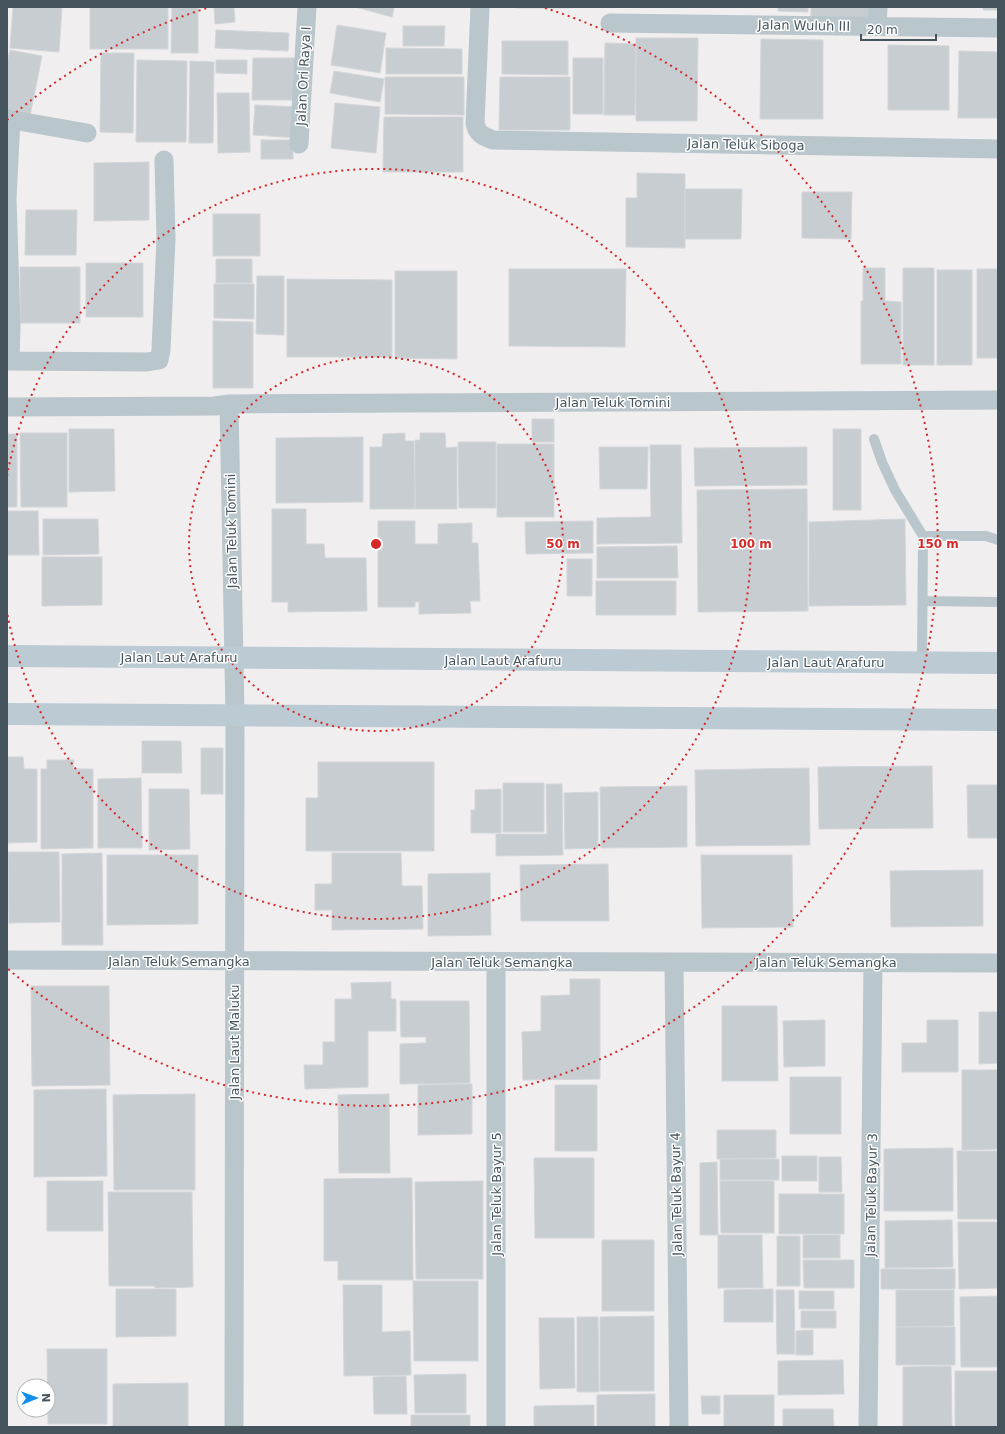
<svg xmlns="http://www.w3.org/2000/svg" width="1005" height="1434" font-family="'DejaVu Sans',sans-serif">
<rect width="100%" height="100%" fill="#f1eeef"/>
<path fill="#c8cdd1" stroke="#d2d6da" d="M 13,7 L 62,7 L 59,52 L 10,48 Z
M 90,7 L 168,7 L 168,49 L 90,49 Z
M 172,7 L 198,7 L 198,53 L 171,53 Z
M 214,7 L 234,7 L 235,22 L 215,24 Z
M 355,7 L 394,7 L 392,17 Z
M 516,7 L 570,7 L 570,8 L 516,8 Z
M 778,7 L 808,7 L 808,12 L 778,11 Z
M 811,7 L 873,7 L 873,18 L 811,18 Z
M 983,7 L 998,7 L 998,10 L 983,10 Z
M 337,25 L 386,33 L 380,73 L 331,65 Z
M 403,26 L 445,26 L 444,46 L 403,46 Z
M 216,30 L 289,33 L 288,51 L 215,48 Z
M 636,38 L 698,38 L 697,121 L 636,121 Z
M 761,39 L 823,40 L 823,119 L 760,119 Z
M 502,41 L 568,41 L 568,75 L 502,74 Z
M 605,43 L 636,44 L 635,115 L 604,115 Z
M 888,45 L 949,46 L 949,110 L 888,110 Z
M 386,48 L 462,49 L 462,74 L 386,74 Z
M 10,50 L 42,56 L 29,121 L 7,116 L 7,63 Z
M 959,51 L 998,52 L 998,118 L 958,118 Z
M 101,53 L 134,53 L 133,133 L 100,132 Z
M 253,58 L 299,58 L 299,100 L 252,100 Z
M 573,58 L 603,58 L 603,114 L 573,114 Z
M 137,60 L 187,61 L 186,142 L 136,142 Z
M 216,60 L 247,60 L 247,74 L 216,73 Z
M 190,61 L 214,62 L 213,143 L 189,143 Z
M 334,71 L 384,79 L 380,102 L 330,93 Z
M 385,77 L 464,77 L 464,115 L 385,114 Z
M 500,77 L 570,77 L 570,130 L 499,130 Z
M 217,93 L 249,93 L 250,152 L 218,153 Z
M 335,103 L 380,107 L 376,153 L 331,148 Z
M 255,105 L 299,107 L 298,138 L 253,135 Z
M 384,117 L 463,117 L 463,172 L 383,172 Z
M 261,140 L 293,140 L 293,159 L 261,159 Z
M 149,162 L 149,220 L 94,221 L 94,163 Z
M 637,173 L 685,174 L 685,248 L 626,247 L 626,198 L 637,198 Z
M 685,189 L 742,189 L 741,239 L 685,239 Z
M 802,192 L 852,192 L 851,239 L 802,238 Z
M 26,210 L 77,210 L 76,255 L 25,255 Z
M 213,214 L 260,214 L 260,256 L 213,256 Z
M 216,259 L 252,259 L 252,283 L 216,283 Z
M 86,263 L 143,263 L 143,317 L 86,317 Z
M 20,267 L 80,267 L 80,323 L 20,323 Z
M 863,268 L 885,268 L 885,301 L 901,302 L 901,364 L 861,364 L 861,301 L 863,301 Z
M 903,268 L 934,268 L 934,365 L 903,365 Z
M 509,269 L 626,269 L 625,347 L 509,346 Z
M 977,269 L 998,269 L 998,358 L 977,358 Z
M 937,270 L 972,270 L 972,365 L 937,365 Z
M 395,271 L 457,271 L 457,359 L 395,358 Z
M 257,276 L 284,276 L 284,335 L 256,334 Z
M 287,279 L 392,280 L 392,357 L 287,357 Z
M 214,284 L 254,284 L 254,319 L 214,318 Z
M 213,321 L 253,322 L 253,388 L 213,388 Z
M 532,419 L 554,419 L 554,442 L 532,442 Z
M 69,429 L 114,429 L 115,491 L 69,492 Z
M 833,429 L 861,429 L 861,510 L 833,510 Z
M 20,433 L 67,433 L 67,507 L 21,507 Z
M 405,433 L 405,441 L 414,441 L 415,509 L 370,509 L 370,447 L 382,447 L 383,434 Z
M 420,433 L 445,433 L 446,448 L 457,447 L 457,509 L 415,509 L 415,440 L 420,440 Z
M 7,434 L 17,434 L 17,507 L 7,507 Z
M 363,437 L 363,502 L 276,503 L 276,438 Z
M 458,442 L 496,442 L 496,508 L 459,508 Z
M 497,444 L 554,444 L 554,517 L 497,517 Z
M 650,445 L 681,445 L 682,543 L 597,544 L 597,518 L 651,517 Z
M 599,447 L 648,447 L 647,489 L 600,489 Z
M 807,447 L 807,485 L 695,486 L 694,448 Z
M 807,489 L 808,611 L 698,612 L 697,490 Z
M 272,509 L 306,509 L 306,544 L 324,544 L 325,558 L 366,558 L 367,611 L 288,612 L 288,602 L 272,602 Z
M 7,511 L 38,511 L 39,555 L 7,555 Z
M 43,519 L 98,519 L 99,554 L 43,555 Z
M 905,519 L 906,605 L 809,606 L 809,522 Z
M 378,521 L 415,521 L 415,544 L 438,544 L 438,524 L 472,523 L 472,543 L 478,543 L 480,601 L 470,601 L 471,613 L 419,614 L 419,602 L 415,602 L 415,607 L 378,607 Z
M 593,521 L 593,553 L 526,554 L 525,522 Z
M 677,546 L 678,578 L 597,578 L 597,547 Z
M 42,557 L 102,557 L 102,605 L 42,606 Z
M 567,559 L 592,559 L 592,596 L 567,596 Z
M 596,581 L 676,581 L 676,615 L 596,615 Z
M 142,741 L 181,741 L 182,773 L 142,773 Z
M 201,748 L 223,748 L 223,794 L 201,794 Z
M 7,757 L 23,757 L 24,769 L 37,769 L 37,842 L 7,843 Z
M 47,760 L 74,760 L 73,769 L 93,769 L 93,848 L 41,849 L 41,769 L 47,769 Z
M 318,762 L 434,762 L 434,851 L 306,851 L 306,798 L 318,798 Z
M 932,766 L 933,828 L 819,829 L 818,767 Z
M 809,768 L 810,845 L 696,846 L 695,770 Z
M 141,778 L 142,848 L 98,848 L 98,779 Z
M 503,783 L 544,783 L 544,832 L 503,832 Z
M 546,784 L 562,784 L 563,855 L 496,856 L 496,834 L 547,834 Z
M 967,785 L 998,785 L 998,838 L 968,838 Z
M 687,786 L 687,847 L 601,848 L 600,787 Z
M 149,789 L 189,789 L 190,849 L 149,850 Z
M 501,789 L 501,833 L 471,833 L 471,810 L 475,810 L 475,790 Z
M 598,792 L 598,848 L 565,849 L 564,793 Z
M 8,852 L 59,852 L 60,922 L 9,923 Z
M 102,853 L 103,945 L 62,945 L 62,854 Z
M 332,853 L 401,853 L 402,886 L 422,886 L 423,929 L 332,930 L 332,910 L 315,910 L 315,884 L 332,884 Z
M 107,855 L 198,855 L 198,924 L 107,925 Z
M 701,855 L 792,855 L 793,927 L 702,928 Z
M 608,864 L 609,921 L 521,921 L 520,865 Z
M 983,870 L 983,926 L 891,927 L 890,871 Z
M 490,873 L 491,935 L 428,936 L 428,874 Z
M 570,979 L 600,979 L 600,1079 L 523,1080 L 522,1032 L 541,1031 L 541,996 L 570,995 Z
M 391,982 L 391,999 L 396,999 L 396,1031 L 368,1031 L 368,1087 L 305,1089 L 304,1065 L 323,1065 L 323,1042 L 335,1042 L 335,999 L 352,999 L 351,983 Z
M 31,986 L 109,986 L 110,1085 L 32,1086 Z
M 400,1001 L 469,1001 L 470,1083 L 400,1084 L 400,1044 L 426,1043 L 426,1037 L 401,1037 Z
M 722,1006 L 777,1006 L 778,1081 L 722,1081 Z
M 979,1012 L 998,1012 L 998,1063 L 979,1064 Z
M 825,1020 L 825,1066 L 784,1067 L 783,1021 Z
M 927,1020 L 958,1020 L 958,1072 L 902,1072 L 902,1043 L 927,1043 Z
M 962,1070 L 998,1070 L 998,1149 L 962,1150 Z
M 790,1077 L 841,1077 L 841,1134 L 790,1134 Z
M 472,1084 L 472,1134 L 418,1135 L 418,1085 Z
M 555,1085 L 597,1085 L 597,1151 L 555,1151 Z
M 106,1089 L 107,1176 L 34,1177 L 34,1090 Z
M 195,1094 L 195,1190 L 114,1190 L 113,1095 Z
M 389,1094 L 390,1173 L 339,1173 L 338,1095 Z
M 717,1130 L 776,1130 L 776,1158 L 717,1159 Z
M 953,1148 L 953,1211 L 884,1211 L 884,1149 Z
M 957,1151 L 998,1151 L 998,1219 L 958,1219 Z
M 782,1156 L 817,1156 L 817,1181 L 782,1181 Z
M 819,1157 L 841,1157 L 842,1192 L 819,1192 Z
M 534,1158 L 594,1158 L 594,1238 L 535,1238 Z
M 720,1159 L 779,1159 L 779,1180 L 720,1180 Z
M 717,1162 L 718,1235 L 700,1235 L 700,1163 Z
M 412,1178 L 413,1280 L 338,1280 L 338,1261 L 324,1261 L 324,1179 Z
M 47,1181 L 103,1181 L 103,1231 L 47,1231 Z
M 483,1181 L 483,1279 L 416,1279 L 415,1182 Z
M 720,1181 L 774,1181 L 774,1233 L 721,1233 Z
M 108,1192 L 192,1192 L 193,1287 L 155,1288 L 155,1286 L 109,1286 Z
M 779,1194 L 844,1194 L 844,1234 L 779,1234 Z
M 952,1220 L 953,1267 L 885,1268 L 885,1221 Z
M 958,1222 L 998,1222 L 998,1288 L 959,1289 Z
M 718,1235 L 762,1235 L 763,1288 L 718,1288 Z
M 803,1235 L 840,1235 L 840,1258 L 803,1258 Z
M 777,1236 L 800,1236 L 800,1286 L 777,1286 Z
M 602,1240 L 654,1240 L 654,1311 L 602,1311 Z
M 803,1260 L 854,1260 L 854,1288 L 804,1288 Z
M 881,1269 L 955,1269 L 955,1289 L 881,1289 Z
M 413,1281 L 478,1281 L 478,1361 L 414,1361 Z
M 343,1285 L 382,1285 L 382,1332 L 410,1331 L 411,1375 L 344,1376 Z
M 116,1289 L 176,1289 L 176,1336 L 116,1337 Z
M 773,1289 L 773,1322 L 724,1322 L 724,1290 Z
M 776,1290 L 794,1290 L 795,1354 L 777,1354 Z
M 896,1290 L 954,1290 L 954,1326 L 896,1327 Z
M 799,1291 L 834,1291 L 834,1309 L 799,1309 Z
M 998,1296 L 998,1367 L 961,1367 L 960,1297 Z
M 801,1311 L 836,1311 L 836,1328 L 801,1328 Z
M 654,1316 L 654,1391 L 600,1391 L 600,1317 Z
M 577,1317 L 598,1317 L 599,1392 L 577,1392 Z
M 539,1318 L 574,1318 L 575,1388 L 540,1389 Z
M 896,1327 L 955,1327 L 955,1365 L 896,1365 Z
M 813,1330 L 813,1355 L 796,1355 L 796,1331 Z
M 47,1349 L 107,1349 L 107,1424 L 48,1424 Z
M 843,1360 L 844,1394 L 778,1395 L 778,1361 Z
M 951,1366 L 952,1427 L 903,1427 L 903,1367 Z
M 955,1371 L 998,1371 L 998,1427 L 955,1427 Z
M 466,1374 L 466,1413 L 415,1413 L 414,1375 Z
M 406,1376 L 407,1414 L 374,1414 L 373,1377 Z
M 188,1383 L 188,1427 L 113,1427 L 113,1384 Z
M 655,1394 L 655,1427 L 597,1427 L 597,1395 Z
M 724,1395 L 774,1395 L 774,1427 L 724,1427 Z
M 701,1396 L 720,1396 L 720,1414 L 702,1414 Z
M 594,1405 L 594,1427 L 534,1427 L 534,1406 Z
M 783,1409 L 833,1409 L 834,1427 L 783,1427 Z
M 411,1415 L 470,1415 L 470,1427 L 411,1427 Z"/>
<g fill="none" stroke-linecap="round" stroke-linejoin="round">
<path stroke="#b9c6cc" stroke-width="10" d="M 874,439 L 882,462 L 895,490 L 923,536
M 923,601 L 998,602
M 922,663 L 923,536 L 986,536 L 998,540"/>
<path stroke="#b9c6cc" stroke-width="19" d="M 480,7 L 475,123 C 477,134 483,136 493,140 L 998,149
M 610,23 L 998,28
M 877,26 L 878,7
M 7,119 L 87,133
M 299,144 L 307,7
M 7,361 L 147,362 L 159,360 L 161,350 L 166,239 L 164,160
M 10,361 L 11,327 L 7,198 L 11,120
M 229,404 L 235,715 L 234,1427
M 7,407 L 215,406 L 229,404 L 998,400
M 7,960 L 998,963
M 496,962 L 496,1427
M 674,962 L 679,1427
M 868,1427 L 873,963"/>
<path stroke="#bbcad3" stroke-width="22" d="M 7,656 L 998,663
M 7,714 L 998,720"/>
</g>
<g fill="none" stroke="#d62828" stroke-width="2" stroke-dasharray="2 4">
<circle cx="376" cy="544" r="187"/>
<path d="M7 476A375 375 0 1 1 7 612"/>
<path d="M7 120A562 562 0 0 1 207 8M545 8A562 562 0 1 1 7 968"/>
</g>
<g text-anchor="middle" stroke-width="3" stroke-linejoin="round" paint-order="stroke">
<g font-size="13" fill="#46555d" stroke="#fff">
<text transform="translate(804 25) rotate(1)" y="5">Jalan Wuluh III</text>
<text transform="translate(303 76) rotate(-87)" y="5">Jalan Ori Raya I</text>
<text transform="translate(746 144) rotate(1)" y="5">Jalan Teluk Siboga</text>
<text x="613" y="407">Jalan Teluk Tomini</text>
<text transform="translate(231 531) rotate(-91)" y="5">Jalan Teluk Tomini</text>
<text x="179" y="662">Jalan Laut Arafuru</text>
<text x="503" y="665">Jalan Laut Arafuru</text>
<text x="826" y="667">Jalan Laut Arafuru</text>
<text x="179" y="966">Jalan Teluk Semangka</text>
<text x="502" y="967">Jalan Teluk Semangka</text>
<text x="826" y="967">Jalan Teluk Semangka</text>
<text transform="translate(234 1042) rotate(-90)" y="5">Jalan Laut Maluku</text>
<text transform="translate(496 1194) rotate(-90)" y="5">Jalan Teluk Bayur 5</text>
<text transform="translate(676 1194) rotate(-91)" y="5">Jalan Teluk Bayur 4</text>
<text transform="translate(871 1195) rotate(-89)" y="5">Jalan Teluk Bayur 3</text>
</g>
</g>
<circle cx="376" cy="544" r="6" fill="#d62828" stroke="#fff" stroke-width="2"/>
<g font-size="12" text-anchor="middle" font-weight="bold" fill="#d62828" stroke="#fff" stroke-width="3" stroke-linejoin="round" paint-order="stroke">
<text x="563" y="548">50 m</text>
<text x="751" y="548">100 m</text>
<text x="938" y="548">150 m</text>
</g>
<rect width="1005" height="1434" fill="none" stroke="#46555d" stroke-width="16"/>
<g transform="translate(36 1398) rotate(89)"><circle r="19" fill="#ffffff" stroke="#b5bbbe"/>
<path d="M0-3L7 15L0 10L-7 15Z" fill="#118ee9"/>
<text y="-6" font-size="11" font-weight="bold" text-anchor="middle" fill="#46555d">N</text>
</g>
<path d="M861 34v6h75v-6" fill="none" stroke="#46555d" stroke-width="2"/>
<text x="867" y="34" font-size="12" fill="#46555d" stroke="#ffffff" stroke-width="3" paint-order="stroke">20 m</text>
</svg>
